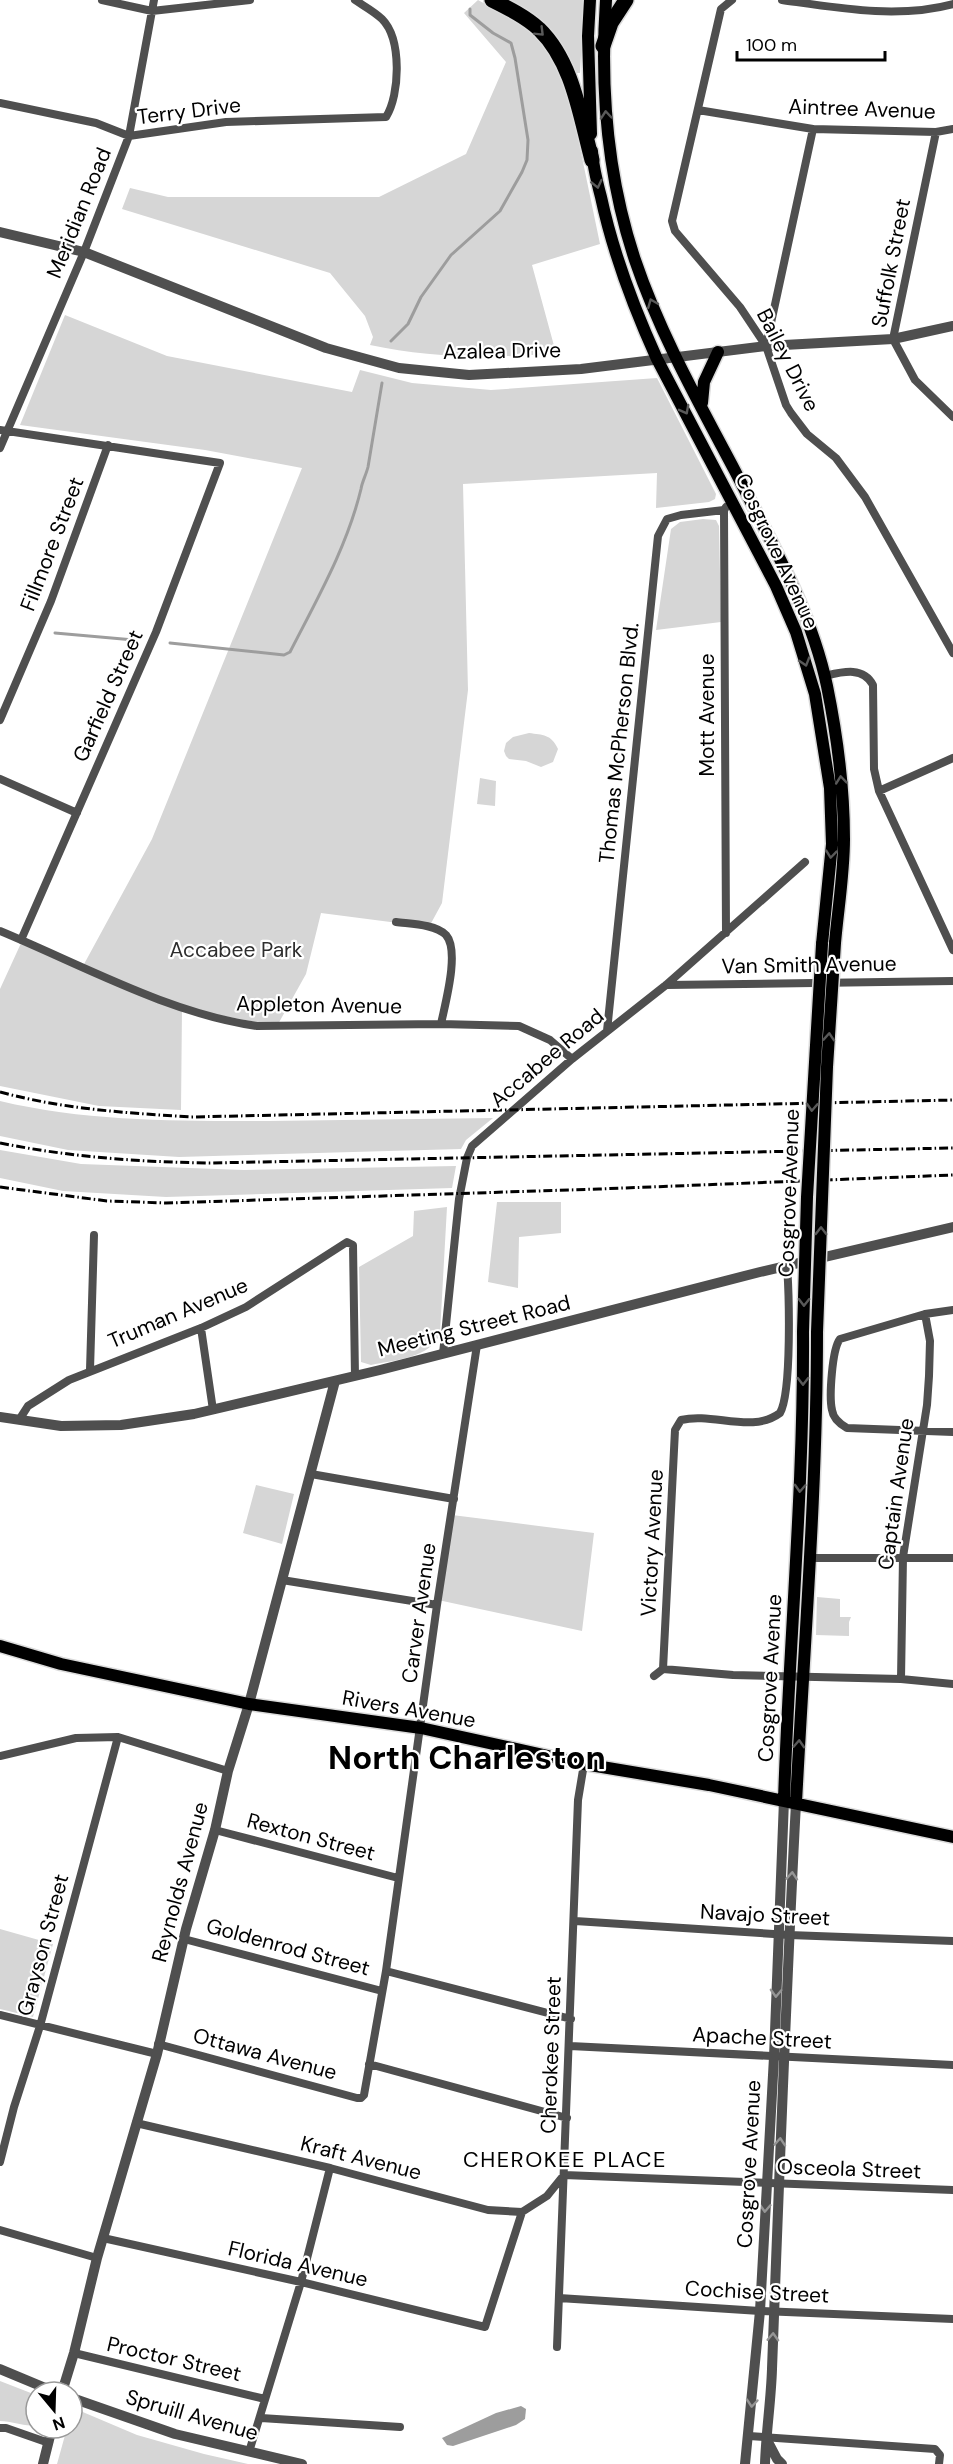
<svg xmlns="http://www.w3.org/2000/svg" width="953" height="2464" font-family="'DM Sans',sans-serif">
<rect width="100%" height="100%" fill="#fff"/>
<path fill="#d6d6d6" d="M 478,0 L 527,27 L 548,47 L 567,85 L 600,244 L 532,265 L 556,353 C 493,359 431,358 370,345 L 373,337 L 365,316 L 330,273 L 122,209 L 130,188 L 168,197 L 379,197 L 466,154 L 506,62 L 464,13 Z
M 506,0 L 584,0 L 580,73 L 575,73 C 558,33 544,20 506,0 Z
M 65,315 L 167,356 L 352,392 L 360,370 L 412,383 L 491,390 L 657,378 L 716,494 L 715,499 L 709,502 L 656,508 L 657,473 L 463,484 L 468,690 L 442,903 L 429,927 L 321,913 L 306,974 L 277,1026 L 182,1008 L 181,1110 L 99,1106 L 0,1086 L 0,989 L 22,941 L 83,966 L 152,839 L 302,468 L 205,450 L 20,425 Z
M 703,519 L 716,520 L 719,526 L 721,622 L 656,630 L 671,529 L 680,522 Z
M 529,733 C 543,735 551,734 558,749 L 553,762 L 541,767 L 526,761 L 509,759 L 506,756 L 504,751 L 506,743 L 513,737 Z
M 480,778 L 496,781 L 495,806 L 477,804 Z
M 0,1101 C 88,1122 179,1121 269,1121 C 343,1120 418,1119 493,1118 L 466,1140 L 461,1149 L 179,1157 L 68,1150 L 0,1136 Z
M 0,1150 L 81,1164 L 244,1170 L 456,1166 L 452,1188 L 166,1197 L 63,1191 L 0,1178 Z
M 497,1202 L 561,1202 L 561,1233 L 519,1237 L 518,1288 L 488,1282 Z
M 447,1207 L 440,1333 C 432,1358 394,1360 371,1365 L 361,1362 L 359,1267 L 413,1236 L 414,1211 Z
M 256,1485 L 294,1494 L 282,1544 L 243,1533 Z
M 452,1515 L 594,1533 L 582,1631 L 438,1600 Z
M 817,1597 L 840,1599 L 840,1617 L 851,1617 L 849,1622 L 849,1636 L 816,1635 Z
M 0,1929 L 53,1944 L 33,2017 L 0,2009 Z
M 0,2381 L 36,2395 L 36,2425 C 24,2427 13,2421 0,2421 Z
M 78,2410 L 137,2435 L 204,2454 L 248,2464 L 57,2464 L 67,2428 L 72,2428 L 72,2412 Z"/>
<path fill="#9d9d9d" d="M 521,2406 L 526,2409 L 525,2419 L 516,2425 L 453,2446 L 447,2445 L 442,2438 L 496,2413 Z"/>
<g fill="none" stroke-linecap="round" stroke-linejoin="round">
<path stroke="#9d9d9d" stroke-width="3" d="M 391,341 L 408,324 L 421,297 L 451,255 L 500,211 L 522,172 L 527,160 L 528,140 L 515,58 L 511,43 L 493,33 L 470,15 L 470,9
M 55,633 L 134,640
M 170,643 L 284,655 L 290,652 C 317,599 347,547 361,489 C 362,482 366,475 368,467 L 382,383"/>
<g stroke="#dbdbdb" stroke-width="15">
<path id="primary" d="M 590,0 L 588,36 L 591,134
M 606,0 C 600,88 607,176 635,260 C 660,334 699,403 735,471 C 770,540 811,610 827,686 C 837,735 844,788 844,839 C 844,873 838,909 835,943
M 592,151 C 593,167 597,182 601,197 C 613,253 633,306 657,359 L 776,586 L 796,632 L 815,694 L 830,788 L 832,844 L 822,944
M 702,403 L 704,382 L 718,352
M 0,1646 L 61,1664 L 249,1704 L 421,1728 L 584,1764 L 709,1785 L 953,1837
M 784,1800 C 789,1644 804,1488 803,1332
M 796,1803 C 804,1646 817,1489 817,1332"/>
</g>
<g stroke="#dbdbdb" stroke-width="18">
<path id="motorway" d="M 492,0 C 508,8 526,17 539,29 C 573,62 580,116 592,160
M 603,46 L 611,23 L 626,0"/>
</g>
<path stroke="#4f4f4f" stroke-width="8" d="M 102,0 L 152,11 L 250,0
M 732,0 L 721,9 L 672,221 L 675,231 L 740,307 L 766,346 L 786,405 L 791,413 L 807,434 L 836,458 L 865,497 L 953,653
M 782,0 C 838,8 898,19 953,4
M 0,103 L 96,123 L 129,136 L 226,122 L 386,117 C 400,95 402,39 382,19 C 375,12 364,6 355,0
M 698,110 L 813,129 L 936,132 L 953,129
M 936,132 L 893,339 L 915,380 L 953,417
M 766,346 L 813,129
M 0,430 L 220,463 L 156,632 L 21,940
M 0,448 L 84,252 L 129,136 L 154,0
M 824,676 C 842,672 863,666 873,685 L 874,769 L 879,791 L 953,950
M 0,720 L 51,601 L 108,445
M 0,779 L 77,813
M 879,791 L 953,758
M 396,922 C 410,924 435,924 446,935 C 460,951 445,1004 441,1024
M 0,931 C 82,965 170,1014 257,1026 L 441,1024 L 519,1026 L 550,1040 L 572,1059
M 726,933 L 724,510 L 726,507
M 666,985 L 953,981
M 607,1031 L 658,536 L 667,519 L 681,515 L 724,510
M 953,1310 L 925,1314 L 840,1339 C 832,1349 829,1397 832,1410 C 833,1418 840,1424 847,1428 L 953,1432
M 201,1328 L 213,1410
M 443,1354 L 459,1199 L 467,1158 L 472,1146 L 572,1059 L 666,985 L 805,862
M 90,1370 L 94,1235
M 19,1420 L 28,1406 L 69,1380 L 201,1328 L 246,1307 L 347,1242 L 353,1245 L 355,1376
M 311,1474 L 454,1499
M 812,1558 L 953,1558
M 282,1580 L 437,1605
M 663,1669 L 675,1430 L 681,1420 C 713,1412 752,1434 780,1413 C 792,1392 789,1293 787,1265
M 654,1676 L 663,1669 L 733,1675 L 901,1679 L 953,1684
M 901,1679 L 903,1557 L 927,1405 L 929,1376 L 930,1341 L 925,1314
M 0,1756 L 76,1738 L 118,1737 L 228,1771
M 215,1830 L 398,1878
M 575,1921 L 789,1935 L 953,1941
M 184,1939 L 382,1991
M 386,1971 L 571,2019
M 0,2015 L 157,2054
M 158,2044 L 357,2098 L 361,2098 L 364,2095 L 386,1971 L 437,1605 L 477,1345
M 570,2046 L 953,2065
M 369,2064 L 567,2118
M 136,2123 L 330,2168 L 488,2210 L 522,2212 L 547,2196 L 564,2175 L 953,2190
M 0,2162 L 14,2107 L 40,2026 L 118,1737
M 0,2230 L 97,2258
M 103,2238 L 301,2282 L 485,2327 L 522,2212
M 559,2298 L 760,2311 L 953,2319
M 557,2347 L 578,1800 L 584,1764
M 74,2353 L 265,2399
M 261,2418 L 400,2427
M 0,2428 L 6,2428 L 49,2443
M 749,2436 L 935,2449 L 940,2455 L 939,2464
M 249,2452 L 301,2282 L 330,2168"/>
<path stroke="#4f4f4f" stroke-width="10" d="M 0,232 L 84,252 L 326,348 L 399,368 L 469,375 L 581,369 L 766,346 L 893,339 L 953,326
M 0,1417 L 61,1426 L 121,1425 L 194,1414 L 380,1370 L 760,1272 L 953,1227
M 0,2369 L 55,2392
M 62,2392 L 74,2353 L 97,2258 L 157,2054 L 186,1929 L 215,1830 L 228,1771 L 249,1704 L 335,1381
M 72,2398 L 175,2434 L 302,2464
M 767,2440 L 777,2459 L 782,2464
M 43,2464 L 52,2428
M 745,2464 L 760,2311 L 774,2057 L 784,1800
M 765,2464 C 766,2432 771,2401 772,2369 C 779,2180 786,1991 796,1803"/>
<use href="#primary" stroke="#000" stroke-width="12"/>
<use href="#motorway" stroke="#000" stroke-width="15"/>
<path stroke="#000" stroke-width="3" stroke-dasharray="9 3 1.5 3" stroke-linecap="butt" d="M 0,1092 C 63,1109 126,1113 191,1117 L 953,1100
M 0,1143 C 70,1157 139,1162 210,1163 L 953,1148
M 0,1187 L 107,1201 L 166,1203 L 599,1189 L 953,1175"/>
<g stroke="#dbdbdb" stroke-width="15" stroke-linecap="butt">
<path id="primary-bridge" d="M 803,1332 L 807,1197 L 822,944
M 817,1332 L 827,1067 L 835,943"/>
</g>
<use href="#primary-bridge" stroke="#000" stroke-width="12"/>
</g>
<defs><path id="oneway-chevron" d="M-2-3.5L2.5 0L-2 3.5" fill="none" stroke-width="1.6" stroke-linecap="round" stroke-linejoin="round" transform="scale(1.5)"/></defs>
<g stroke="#595959">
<use href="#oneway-chevron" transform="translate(540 32) rotate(45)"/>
<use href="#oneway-chevron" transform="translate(606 115) rotate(-95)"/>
<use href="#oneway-chevron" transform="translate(597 184) rotate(77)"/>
<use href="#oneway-chevron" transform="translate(652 303) rotate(-112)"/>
<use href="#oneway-chevron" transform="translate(685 410) rotate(62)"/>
<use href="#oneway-chevron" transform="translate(805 662) rotate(73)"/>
<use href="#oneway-chevron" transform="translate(841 780) rotate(-96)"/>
<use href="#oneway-chevron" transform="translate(831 854) rotate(96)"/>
<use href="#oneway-chevron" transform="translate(829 1037) rotate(-86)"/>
<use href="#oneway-chevron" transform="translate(812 1107) rotate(93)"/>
<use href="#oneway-chevron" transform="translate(821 1231) rotate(-90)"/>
<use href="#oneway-chevron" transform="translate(804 1302) rotate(91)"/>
<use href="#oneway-chevron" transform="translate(803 1381) rotate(90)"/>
<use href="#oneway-chevron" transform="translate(800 1488) rotate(93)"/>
<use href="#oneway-chevron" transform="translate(799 1744) rotate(-87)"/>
</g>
<g stroke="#959595">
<use href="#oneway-chevron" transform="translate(792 1876) rotate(-86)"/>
<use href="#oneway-chevron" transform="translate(776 1993) rotate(92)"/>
<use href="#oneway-chevron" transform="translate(780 2142) rotate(-86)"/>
<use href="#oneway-chevron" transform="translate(765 2208) rotate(93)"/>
<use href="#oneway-chevron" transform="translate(773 2337) rotate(-88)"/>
<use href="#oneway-chevron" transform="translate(752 2403) rotate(95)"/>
</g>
<g text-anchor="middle" stroke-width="4.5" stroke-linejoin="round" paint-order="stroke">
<g font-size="21" fill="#000" stroke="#fff">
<text transform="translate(862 109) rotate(2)" y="7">Aintree Avenue</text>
<text transform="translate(189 111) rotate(-7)" y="7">Terry Drive</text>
<text transform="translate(79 213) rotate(-68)" y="7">Meridian Road</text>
<text transform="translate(891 263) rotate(-79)" y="7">Suffolk Street</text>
<text transform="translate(502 351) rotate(-1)" y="7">Azalea Drive</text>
<text transform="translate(788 360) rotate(63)" y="7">Bailey Drive</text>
<text transform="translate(52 544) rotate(-69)" y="7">Fillmore Street</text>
<text transform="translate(777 551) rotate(65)" y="7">Cosgrove Avenue</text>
<text transform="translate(108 696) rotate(-66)" y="7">Garfield Street</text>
<text transform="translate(707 715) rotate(-90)" y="7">Mott Avenue</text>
<text transform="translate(619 743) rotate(-84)" y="7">Thomas McPherson Blvd.</text>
<text transform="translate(809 965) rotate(-1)" y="7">Van Smith Avenue</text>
<text transform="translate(319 1005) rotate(1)" y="7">Appleton Avenue</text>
<text transform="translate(547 1058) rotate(-40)" y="7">Accabee Road</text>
<text transform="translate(789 1193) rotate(-88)" y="7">Cosgrove Avenue</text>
<text transform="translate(178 1313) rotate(-23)" y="7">Truman Avenue</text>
<text transform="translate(474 1326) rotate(-14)" y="7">Meeting Street Road</text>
<text transform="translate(896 1494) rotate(-82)" y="7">Captain Avenue</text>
<text transform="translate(652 1543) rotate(-87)" y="7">Victory Avenue</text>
<text transform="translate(419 1613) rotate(-82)" y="7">Carver Avenue</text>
<text transform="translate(770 1678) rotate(-87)" y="7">Cosgrove Avenue</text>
<text transform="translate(409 1709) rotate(10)" y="7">Rivers Avenue</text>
<text transform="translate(311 1837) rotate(15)" y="7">Rexton Street</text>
<text transform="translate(180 1882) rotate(-75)" y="7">Reynolds Avenue</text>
<text transform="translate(765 1915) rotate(3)" y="7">Navajo Street</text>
<text transform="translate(43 1945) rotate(-75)" y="7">Grayson Street</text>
<text transform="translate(288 1947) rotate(15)" y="7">Goldenrod Street</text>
<text transform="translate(762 2038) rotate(3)" y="7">Apache Street</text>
<text transform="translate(265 2054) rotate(15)" y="7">Ottawa Avenue</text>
<text transform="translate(551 2055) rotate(-88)" y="7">Cherokee Street</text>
<text transform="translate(361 2158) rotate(14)" y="7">Kraft Avenue</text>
<text transform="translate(749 2164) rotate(-87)" y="7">Cosgrove Avenue</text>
<text transform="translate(849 2169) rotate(2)" y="7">Osceola Street</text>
<text transform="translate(298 2264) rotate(13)" y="7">Florida Avenue</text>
<text transform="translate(757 2292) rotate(3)" y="7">Cochise Street</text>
<text transform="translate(174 2359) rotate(13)" y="7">Proctor Street</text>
<text transform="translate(192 2415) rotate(16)" y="7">Spruill Avenue</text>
</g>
<g font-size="21" fill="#2d2d2d" stroke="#fff">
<text x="236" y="957">Accabee Park</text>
</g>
<g font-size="22" letter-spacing="1.5" fill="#000" stroke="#fff">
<text x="565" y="2167">CHEROKEE PLACE</text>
</g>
<g font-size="33" font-weight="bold" fill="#000" stroke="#fff">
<text x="467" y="1769">North Charleston</text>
</g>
</g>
<g transform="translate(54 2410) rotate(161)"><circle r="28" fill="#ffffff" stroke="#999999" stroke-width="1.5"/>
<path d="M0-4.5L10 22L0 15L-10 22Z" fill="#000000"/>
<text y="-9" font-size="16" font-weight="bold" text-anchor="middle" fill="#000000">N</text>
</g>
<path d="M737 51v9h148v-9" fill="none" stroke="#000000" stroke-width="3"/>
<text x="746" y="51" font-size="18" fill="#000000" stroke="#ffffff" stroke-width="4.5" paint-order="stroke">100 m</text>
</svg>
